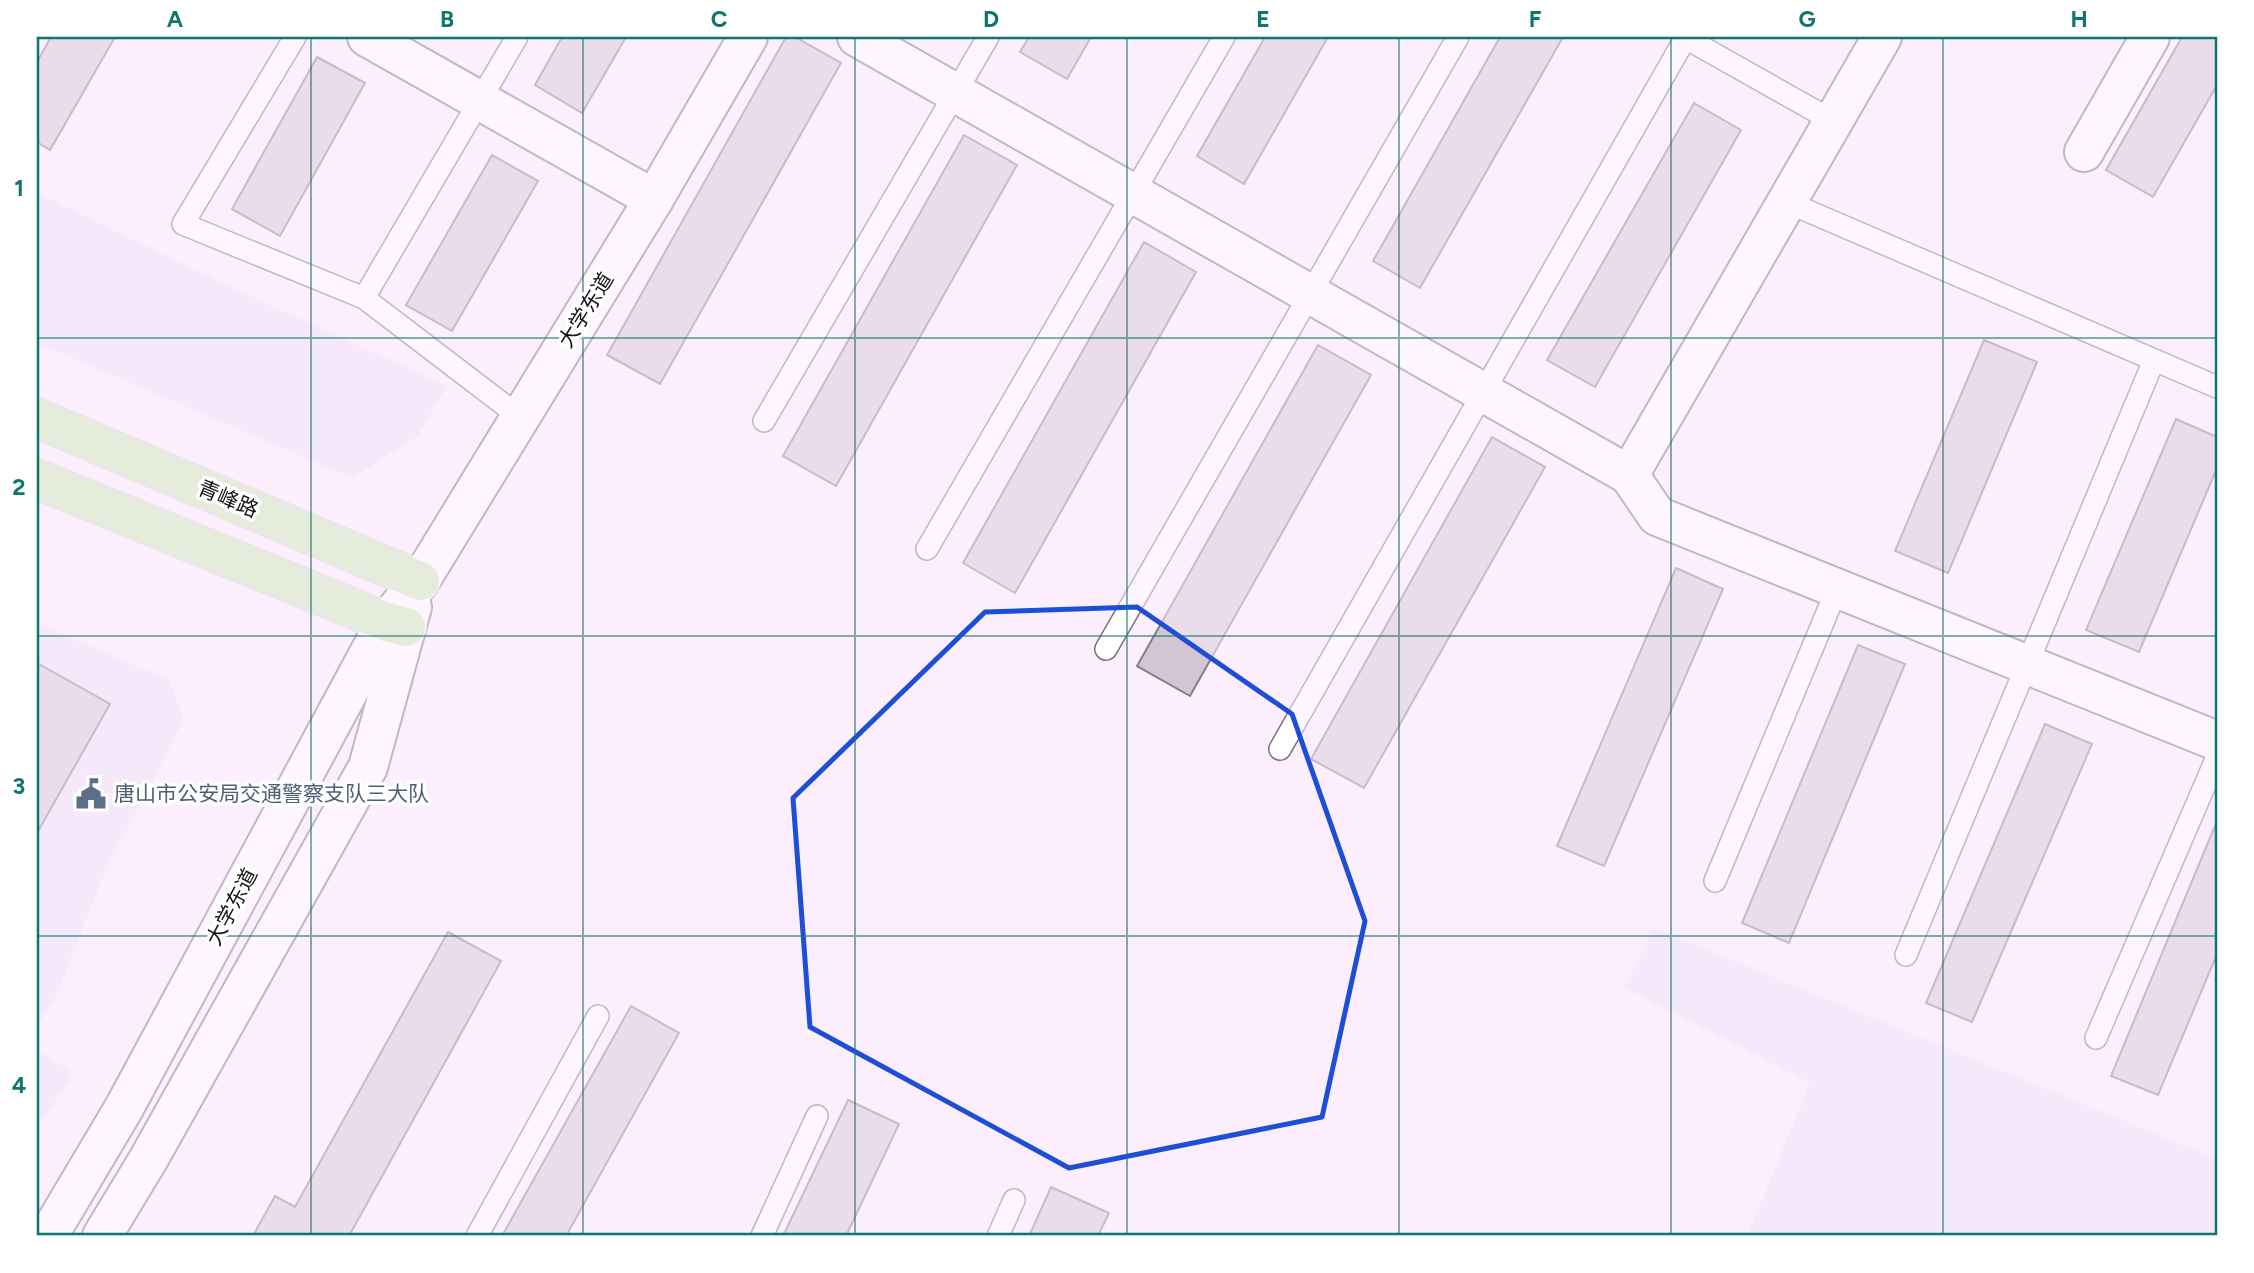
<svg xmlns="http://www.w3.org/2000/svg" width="2254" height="1273" font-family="Figtree,'Noto Sans SC',sans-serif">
<rect width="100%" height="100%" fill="#fdeefe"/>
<path fill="#ebe1f5" d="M 37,192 L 194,270 L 447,386 L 417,437 L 352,478 L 37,343 Z
M 37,623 L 169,680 L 184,719 L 106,870 L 56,996 L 37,1026 Z
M 1654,928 L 2217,1159 L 2217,1236 L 1747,1236 L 1810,1083 L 1624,987 Z
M 37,1051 L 74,1072 L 37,1129 Z"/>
<path fill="#d4c5d5" stroke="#877a88" stroke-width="2" d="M 51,37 L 115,37 L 50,150 L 37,142 L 37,62 Z
M 562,37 L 626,37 L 582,113 L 535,85 Z
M 786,37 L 795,37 L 841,63 L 660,384 L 607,355 Z
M 1029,37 L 1091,37 L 1067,79 L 1020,52 Z
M 1265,37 L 1328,37 L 1244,184 L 1197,156 Z
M 1500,37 L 1563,37 L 1420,288 L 1373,261 Z
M 2182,37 L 2217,37 L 2217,85 L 2153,197 L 2106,170 Z
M 317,57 L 365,83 L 280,236 L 232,209 Z
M 1694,103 L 1741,130 L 1595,387 L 1547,360 Z
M 964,135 L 1017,165 L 836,486 L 783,456 Z
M 492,155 L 538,181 L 452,331 L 406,305 Z
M 1144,242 L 1196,272 L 1015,593 L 963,563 Z
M 1984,340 L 2037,362 L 1948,573 L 1895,551 Z
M 1318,345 L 1371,375 L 1190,696 L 1137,666 Z
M 2176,419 L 2217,437 L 2217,468 L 2139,652 L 2086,630 Z
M 1492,437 L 1545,467 L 1364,788 L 1311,759 Z
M 1676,568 L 1723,589 L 1604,866 L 1557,846 Z
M 1858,645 L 1905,664 L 1789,943 L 1742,923 Z
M 37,663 L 110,704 L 37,833 Z
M 2045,724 L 2092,744 L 1972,1022 L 1926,1003 Z
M 2217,821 L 2217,954 L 2158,1095 L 2111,1076 Z
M 448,932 L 501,961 L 349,1236 L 253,1236 L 275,1196 L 295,1207 Z
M 631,1006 L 679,1033 L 566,1236 L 502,1236 Z
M 848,1100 L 899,1124 L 846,1236 L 783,1236 Z
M 1051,1187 L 1109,1213 L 1098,1236 L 1029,1236 Z"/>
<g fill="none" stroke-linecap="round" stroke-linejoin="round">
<g stroke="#7d707e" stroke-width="24">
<path id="lane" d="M 295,37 L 183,224 L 364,298 L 520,417
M 1684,37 L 1833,121
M 1787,202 L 2217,387
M 364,298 L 517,37
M 764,421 L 988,37
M 927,549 L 1224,37
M 1106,649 L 1458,37
M 1280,749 L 1686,37
M 1715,881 L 1837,589
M 1906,955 L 2154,360
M 2096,1038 L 2217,757
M 477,1236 L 598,1016
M 762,1236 L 817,1116
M 998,1236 L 1014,1200"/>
</g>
<g stroke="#7d707e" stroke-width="42">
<path id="street" d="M 367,37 L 654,199
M 857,37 L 1629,475 L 1657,516 L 2217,741
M 2084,152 L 2150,37
M 1629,475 L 1882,37"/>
</g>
<g stroke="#7d707e" stroke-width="42">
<path id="secondary" d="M 48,1236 L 124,1108 L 386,622 L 420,581 L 654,199 L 748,37
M 102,1236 L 148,1160 L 368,767 L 412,607"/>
</g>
<g stroke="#dad9da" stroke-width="42">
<path id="primary" d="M 37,418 L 420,581
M 37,479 L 386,622 L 406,627"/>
</g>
<use href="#lane" stroke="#fff" stroke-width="21"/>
<use href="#street" stroke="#fff" stroke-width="38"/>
<use href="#secondary" stroke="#fff" stroke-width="38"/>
<use href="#primary" stroke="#c7e8b2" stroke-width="38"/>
</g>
<path d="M0 0H2254V1273H0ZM 1137,607 L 1292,714 L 1365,921 L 1322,1117 L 1069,1168 L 810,1027 L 793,798 L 985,612 Z" fill="#fdeefe" fill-opacity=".55" fill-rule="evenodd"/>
<path fill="none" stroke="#1d4ed8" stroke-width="5" stroke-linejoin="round" d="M 1137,607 L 1292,714 L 1365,921 L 1322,1117 L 1069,1168 L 810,1027 L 793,798 L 985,612 Z"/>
<path fill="none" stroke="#0f766e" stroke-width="2" stroke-opacity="0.55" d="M 311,37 L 311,1236M 583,37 L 583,1236M 855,37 L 855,1236M 1127,37 L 1127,1236M 1399,37 L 1399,1236M 1671,37 L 1671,1236M 1943,37 L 1943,1236M 37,338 L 2217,338M 37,636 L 2217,636M 37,936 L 2217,936"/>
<defs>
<g id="civic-bare" transform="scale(2.415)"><path d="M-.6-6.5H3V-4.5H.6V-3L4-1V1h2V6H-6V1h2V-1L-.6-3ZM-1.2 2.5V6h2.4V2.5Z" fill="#5c6f8a" stroke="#fff" stroke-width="2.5" paint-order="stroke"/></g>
</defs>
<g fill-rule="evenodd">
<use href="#civic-bare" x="91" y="794"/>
</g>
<g text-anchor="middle" stroke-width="7" stroke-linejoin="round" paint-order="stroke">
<g font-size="21" fill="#171218" stroke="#fff">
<text transform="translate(586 310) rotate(-58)" y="7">大学东道</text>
<text transform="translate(228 499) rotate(23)" y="7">青峰路</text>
<text transform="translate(232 907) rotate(-62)" y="7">大学东道</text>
</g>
<g font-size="21" fill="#4e5e75" stroke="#fff" text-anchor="start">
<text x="114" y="801">唐山市公安局交通警察支队三大队</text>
</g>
</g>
<rect width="2254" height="1273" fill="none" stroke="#ffffff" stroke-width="77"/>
<rect x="38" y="38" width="2178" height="1196" fill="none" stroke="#0f766e" stroke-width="2.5"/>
<g font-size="23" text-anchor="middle" font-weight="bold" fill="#0f766e">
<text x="175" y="27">A</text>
<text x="447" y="27">B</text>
<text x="719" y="27">C</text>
<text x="991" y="27">D</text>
<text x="1263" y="27">E</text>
<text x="1535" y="27">F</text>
<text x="1807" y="27">G</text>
<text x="2079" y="27">H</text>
<text x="19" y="196">1</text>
<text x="19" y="495">2</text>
<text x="19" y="794">3</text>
<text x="19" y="1093">4</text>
</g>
</svg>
